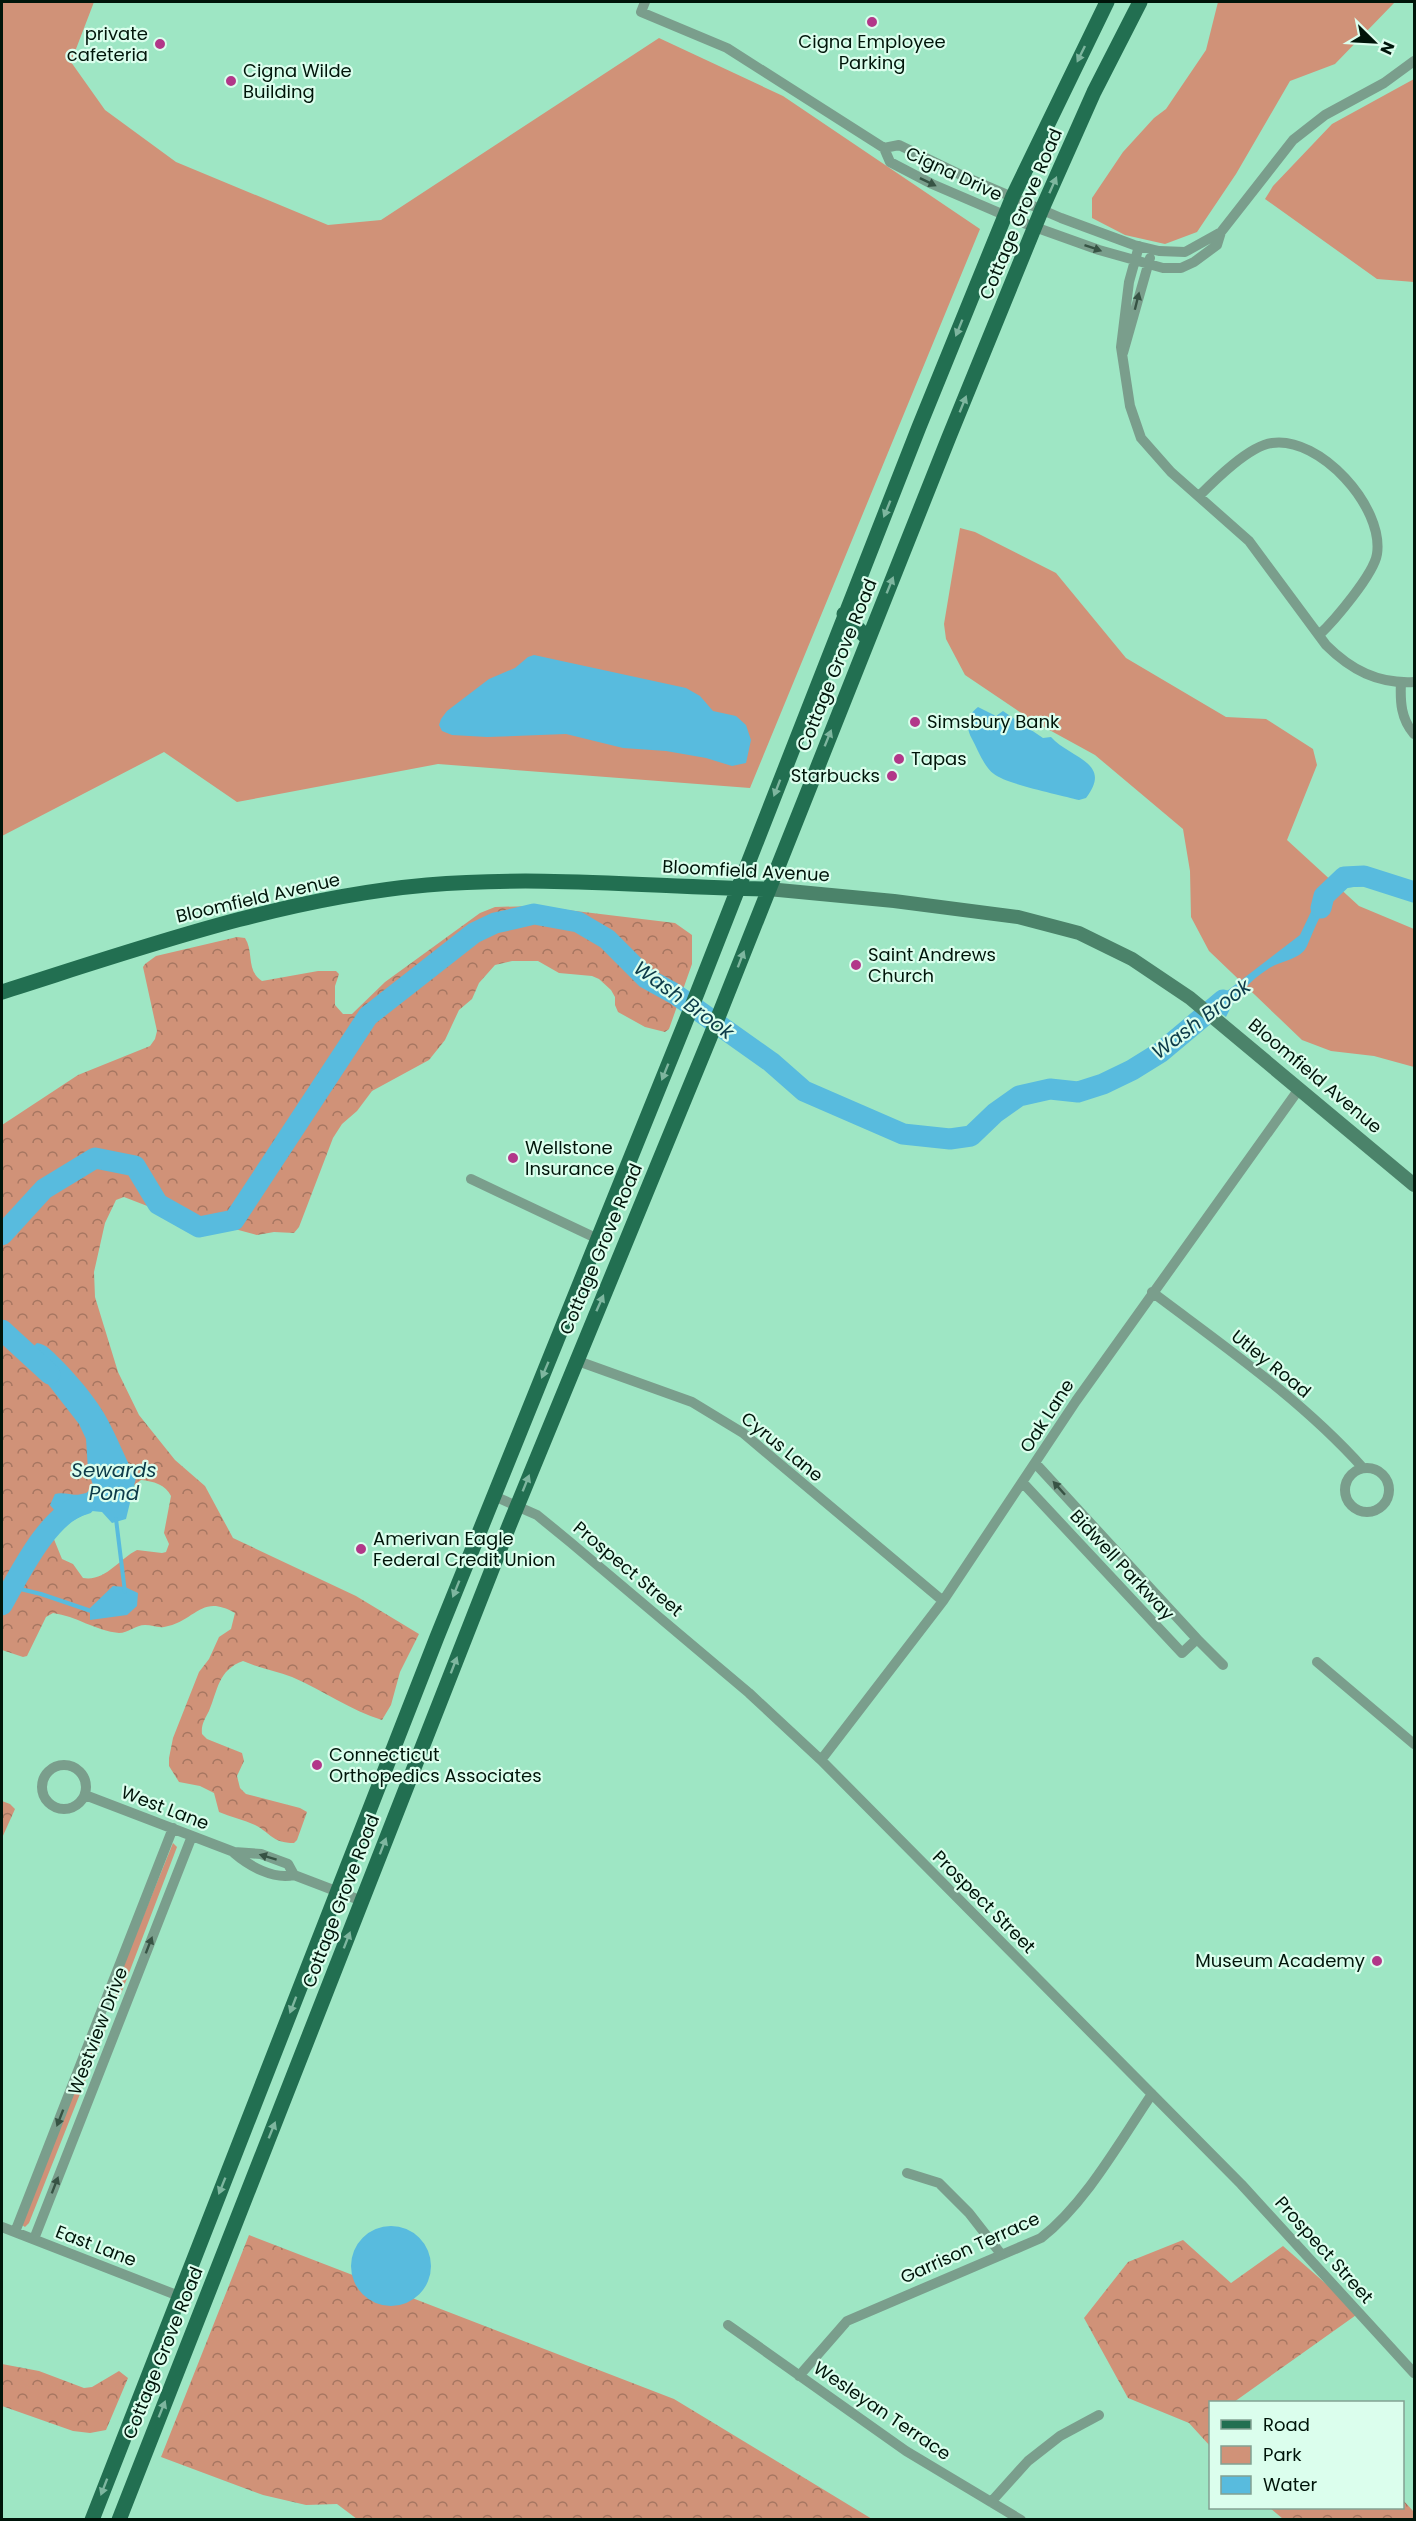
<svg xmlns="http://www.w3.org/2000/svg" width="1416" height="2521" font-family="Poppins,sans-serif">
<defs>
<pattern id="forest-crowns" width="20" height="18" patternUnits="userSpaceOnUse" patternTransform="scale(1.5)"><rect width="20" height="18" fill="#d09278"/><path d="M2 6a3 3 0 1 1 6 0M12 15a3 3 0 1 1 6 0" fill="none" stroke="#a67661"/></pattern>
</defs>
<rect width="100%" height="100%" fill="#9ee6c4"/>
<path fill="#d09278" d="M 2,2 L 94,2 L 71,62 L 105,110 L 176,162 L 328,225 L 381,220 L 659,38 L 783,96 L 980,229 L 750,788 L 438,764 L 237,802 L 164,752 L 2,836 Z
M 1218,2 L 1395,2 L 1335,64 L 1290,81 L 1236,174 L 1197,232 L 1165,244 L 1125,235 L 1092,218 L 1092,198 L 1123,152 L 1154,118 L 1166,109 L 1206,50 Z
M 1414,79 L 1414,282 L 1377,279 L 1265,199 L 1273,186 L 1332,124 Z
M 960,528 L 975,532 L 1056,573 L 1126,658 L 1226,717 L 1266,719 L 1313,749 L 1317,765 L 1287,840 L 1359,906 L 1414,929 L 1414,1067 L 1374,1056 L 1331,1051 L 1302,1040 L 1209,951 L 1191,917 L 1190,871 L 1183,829 L 1095,755 L 1033,721 L 965,675 L 946,639 L 944,624 Z
M 173,1843 L 177,1847 L 121,1994 L 117,1996 L 113,1991 Z
M 104,2023 L 106,2028 L 29,2223 L 25,2227 L 22,2225 L 100,2025 Z"/>
<path fill="url(#forest-crowns)" fill-rule="evenodd" d="M 534,906 L 675,923 L 692,935 L 692,964 L 669,1029 L 665,1032 L 645,1027 L 618,1012 L 615,1005 L 615,997 L 611,990 L 599,979 L 592,976 L 559,973 L 538,961 L 512,961 L 495,965 L 479,983 L 472,999 L 459,1010 L 445,1040 L 429,1060 L 372,1091 L 357,1111 L 342,1124 L 333,1138 L 299,1227 L 294,1233 L 274,1232 L 257,1235 L 209,1222 L 184,1224 L 155,1209 L 124,1197 L 116,1200 L 105,1223 L 94,1272 L 95,1297 L 118,1372 L 139,1415 L 175,1460 L 205,1486 L 233,1538 L 356,1596 L 419,1634 L 400,1672 L 391,1705 L 382,1720 C 351,1711 323,1690 292,1677 C 276,1671 259,1668 243,1661 C 218,1670 218,1690 209,1711 C 205,1719 201,1724 202,1734 L 207,1739 L 242,1753 L 244,1761 L 237,1776 L 240,1788 L 246,1794 L 300,1808 L 307,1812 L 297,1840 L 294,1843 C 272,1843 271,1833 255,1825 C 244,1820 231,1817 219,1812 L 214,1793 L 200,1786 L 179,1782 L 169,1766 L 169,1758 L 173,1738 L 199,1672 L 209,1659 L 219,1637 L 231,1629 L 235,1613 C 201,1593 196,1621 164,1627 C 157,1628 152,1625 145,1625 C 136,1625 128,1633 119,1633 C 96,1631 76,1616 53,1613 L 46,1617 L 27,1656 L 23,1657 L 2,1650 L 2,1125 L 78,1075 L 150,1046 L 155,1039 L 157,1031 L 143,967 L 145,964 L 156,956 L 237,937 L 245,938 C 254,952 246,971 262,981 L 318,971 L 336,971 L 339,974 L 335,986 L 335,1005 L 343,1014 L 352,1014 L 385,982 L 480,913 L 495,907 ZM 141,1480 C 153,1481 166,1485 171,1496 L 164,1533 L 169,1544 L 166,1552 L 162,1553 L 137,1550 C 119,1559 105,1582 83,1578 L 73,1564 L 62,1559 L 51,1532 L 71,1513 L 103,1510 Z
M 2,1801 L 10,1804 L 15,1809 L 2,1838 Z
M 249,2235 L 674,2399 L 872,2519 L 357,2519 L 337,2504 L 306,2505 L 263,2495 L 161,2457 Z
M 1183,2240 L 1231,2283 L 1283,2246 L 1359,2313 L 1234,2402 L 1210,2402 L 1210,2446 L 1189,2423 L 1128,2398 L 1084,2318 L 1128,2262 Z
M 2,2364 L 39,2371 L 84,2388 L 92,2387 L 119,2371 L 128,2378 L 106,2430 L 90,2433 L 73,2431 L 2,2406 Z
M 1403,2500 L 1414,2512 L 1414,2519 L 1283,2519 L 1270,2508 L 1402,2508 Z"/>
<path fill="#58bbde" d="M 534,655 L 686,688 L 700,696 L 713,711 L 736,716 L 746,725 L 751,740 L 746,763 L 732,766 L 706,758 L 666,751 L 623,748 L 566,734 L 487,737 L 452,735 L 442,731 L 439,725 L 441,719 L 447,711 L 489,679 L 515,668 L 528,657 Z
M 978,707 L 996,716 L 1003,711 L 1043,738 L 1051,737 C 1069,758 1114,762 1086,798 L 1079,800 C 1061,795 1006,784 994,774 C 984,767 978,750 972,739 C 965,727 967,715 978,707 Z
M 1360,873 L 1395,878 L 1393,890 C 1376,886 1359,885 1342,889 C 1328,892 1313,933 1307,946 C 1301,960 1279,961 1268,969 C 1249,981 1235,997 1226,1017 L 1210,1004 L 1300,935 L 1318,897 L 1323,891 Z
M 37,1343 C 46,1344 53,1352 59,1358 C 73,1372 87,1388 98,1404 C 114,1427 123,1455 136,1478 L 126,1519 L 112,1523 L 102,1512 L 92,1511 L 66,1524 L 50,1505 L 55,1494 C 68,1490 84,1503 93,1485 L 88,1470 L 86,1439 L 79,1424 L 47,1383 L 30,1365 L 30,1350 Z
M 113,1586 L 125,1587 L 138,1593 L 137,1606 L 127,1615 L 90,1620 L 90,1608 Z
M351 2266a40 40 0 1 1 80 0a40 40 0 1 1-80 0Z"/>
<g fill="none" stroke-linecap="round" stroke-linejoin="round">
<path stroke="#58bbde" stroke-width="4" d="M 116,1519 L 125,1592
M 12,1587 L 41,1594 L 94,1612"/>
<path stroke="#58bbde" stroke-width="21" d="M 1321,908 L 1324,896 L 1344,877 L 1364,876 L 1414,892
M 2,1235 L 44,1189 L 95,1158 L 135,1166 L 158,1204 L 199,1227 L 234,1220 L 368,1016 L 474,933 L 495,923 L 513,919 L 534,914 L 578,922 L 607,939 L 646,978 L 675,994 L 771,1062 L 804,1091 L 903,1134 L 950,1139 L 971,1136 L 995,1113 L 1019,1096 L 1050,1089 L 1078,1092 L 1103,1084 L 1132,1070 L 1161,1052 L 1223,1000
M 2,1330 L 50,1374
M 2,1605 C 19,1575 49,1512 85,1504"/>
<path stroke="#7a9e8c" stroke-width="10" d="M 645,2 L 641,12 L 727,48 L 884,148 L 890,162 L 932,184 L 1018,221 L 1099,250 L 1163,268 L 1181,268 L 1194,262 L 1217,245 L 1221,232
M 884,148 L 899,145 L 961,175 L 1061,218 L 1134,245 L 1159,251 L 1185,252 L 1221,232 L 1293,140 L 1325,115 L 1384,83 L 1414,61
M 1139,246 L 1129,282 L 1121,347 L 1130,406 L 1141,438 L 1171,472 L 1249,541 L 1326,645 C 1351,670 1378,684 1414,682
M 1123,353 L 1150,258
M 1199,496 C 1215,480 1249,446 1272,443 C 1320,436 1384,507 1377,554 C 1374,574 1334,621 1319,635
M 1401,682 C 1400,702 1401,719 1414,734
M 471,1179 L 598,1239
M 1152,1292 C 1225,1347 1302,1400 1363,1468
M 575,1360 L 692,1402 L 743,1433 L 943,1601
M1345 1490a22 22 0 1 1 44 0a22 22 0 1 1-44 0Z
M 1023,1483 L 1182,1653 L 1197,1639 L 1036,1464
M 494,1496 L 537,1515 L 570,1542 L 749,1693 L 821,1760 L 1241,2184 L 1414,2373
M 1197,1639 L 1223,1665
M 1317,1662 L 1414,1744
M 821,1760 L 943,1601 L 1076,1401 L 1299,1089
M42 1787a22 22 0 1 1 44 0a22 22 0 1 1-44 0Z
M 85,1795 L 234,1852 L 261,1854 L 288,1864 L 294,1875
M 234,1853 C 249,1866 274,1880 294,1875 L 362,1901
M 907,2173 L 939,2183 L 969,2213 L 1001,2254
M 2,2227 L 179,2296
M 15,2232 L 173,1828
M 34,2239 L 192,1836
M 728,2325 L 906,2451 L 1021,2520
M 799,2376 L 847,2321 L 1041,2238 C 1086,2203 1120,2141 1152,2094
M 991,2502 L 1028,2461 L 1060,2436 L 1099,2415"/>
<path stroke="#4b836a" stroke-width="14" d="M 768,889 L 894,901 L 1018,917 L 1079,933 L 1132,959 L 1190,998 L 1414,1185"/>
<path stroke="#226f51" stroke-width="15" d="M 844,614 L 868,639
M 2,992 C 141,948 281,898 427,885 C 540,875 654,887 768,889
M 92,2520 L 437,1637 L 696,996 L 919,427 L 1013,196 L 1107,2
M 119,2520 L 509,1526 L 711,1035 L 949,437 L 1042,209 L 1094,92 L 1140,2"/>
</g>
<defs><path id="oneway-solid" d="M-6-.8H1V-3.2L6.5 0L1 3.2V.8H-6Z" transform="scale(1.5)"/></defs>
<g fill="#7eb69f">
<use href="#oneway-solid" transform="translate(1081 54) rotate(116)"/>
<use href="#oneway-solid" transform="translate(1053 185) rotate(-66)"/>
<use href="#oneway-solid" transform="translate(959 328) rotate(112)"/>
<use href="#oneway-solid" transform="translate(963 404) rotate(-68)"/>
<use href="#oneway-solid" transform="translate(887 509) rotate(112)"/>
<use href="#oneway-solid" transform="translate(890 585) rotate(-68)"/>
<use href="#oneway-solid" transform="translate(828 738) rotate(-68)"/>
<use href="#oneway-solid" transform="translate(777 788) rotate(111)"/>
<use href="#oneway-solid" transform="translate(741 959) rotate(-69)"/>
<use href="#oneway-solid" transform="translate(665 1072) rotate(112)"/>
<use href="#oneway-solid" transform="translate(600 1303) rotate(-66)"/>
<use href="#oneway-solid" transform="translate(545 1370) rotate(113)"/>
<use href="#oneway-solid" transform="translate(526 1483) rotate(-68)"/>
<use href="#oneway-solid" transform="translate(456 1589) rotate(112)"/>
<use href="#oneway-solid" transform="translate(454 1665) rotate(-69)"/>
<use href="#oneway-solid" transform="translate(383 1846) rotate(-69)"/>
<use href="#oneway-solid" transform="translate(347 1940) rotate(-69)"/>
<use href="#oneway-solid" transform="translate(293 2005) rotate(111)"/>
<use href="#oneway-solid" transform="translate(272 2130) rotate(-68)"/>
<use href="#oneway-solid" transform="translate(222 2186) rotate(112)"/>
<use href="#oneway-solid" transform="translate(162 2409) rotate(-68)"/>
<use href="#oneway-solid" transform="translate(104 2487) rotate(111)"/>
</g>
<g fill="#375344">
<use href="#oneway-solid" transform="translate(928 182) rotate(26)"/>
<use href="#oneway-solid" transform="translate(1093 248) rotate(19)"/>
<use href="#oneway-solid" transform="translate(1137 301) rotate(-76)"/>
<use href="#oneway-solid" transform="translate(1059 1488) rotate(-132)"/>
<use href="#oneway-solid" transform="translate(268 1857) rotate(-163)"/>
<use href="#oneway-solid" transform="translate(149 1945) rotate(-69)"/>
<use href="#oneway-solid" transform="translate(60 2118) rotate(111)"/>
<use href="#oneway-solid" transform="translate(55 2185) rotate(-69)"/>
</g>
<g fill="#b23789" stroke="#dbfeed" stroke-width="2">
<circle cx="872" cy="22" r="6"/>
<circle cx="160" cy="44" r="6"/>
<circle cx="231" cy="81" r="6"/>
<circle cx="915" cy="722" r="6"/>
<circle cx="899" cy="759" r="6"/>
<circle cx="892" cy="776" r="6"/>
<circle cx="856" cy="965" r="6"/>
<circle cx="513" cy="1158" r="6"/>
<circle cx="361" cy="1549" r="6"/>
<circle cx="317" cy="1765" r="6"/>
<circle cx="1377" cy="1961" r="6"/>
</g>
<g text-anchor="middle" stroke-width="4.5" stroke-linejoin="round" paint-order="stroke">
<g font-size="18" fill="#00150a" stroke="#dbfeed" text-anchor="start">
<text x="148" y="40" text-anchor="end">private<tspan x="148" dy="21">cafeteria</tspan></text>
<text x="872" y="48" text-anchor="middle">Cigna Employee<tspan x="872" dy="21">Parking</tspan></text>
<text x="243" y="77">Cigna Wilde<tspan x="243" dy="21">Building</tspan></text>
<text x="927" y="728">Simsbury Bank</text>
<text x="911" y="765">Tapas</text>
<text x="880" y="782" text-anchor="end">Starbucks</text>
<text x="868" y="961">Saint Andrews<tspan x="868" dy="21">Church</tspan></text>
<text x="525" y="1154">Wellstone<tspan x="525" dy="21">Insurance</tspan></text>
<text x="373" y="1545">Amerivan Eagle<tspan x="373" dy="21">Federal Credit Union</tspan></text>
<text x="329" y="1761">Connecticut<tspan x="329" dy="21">Orthopedics Associates</tspan></text>
<text x="1365" y="1967" text-anchor="end">Museum Academy</text>
</g>
<g font-size="18" fill="#00150a" stroke="#dbfeed">
<text transform="translate(954 174) rotate(25)" y="6">Cigna Drive</text>
<text transform="translate(1021 214) rotate(-67)" y="6">Cottage Grove Road</text>
<text transform="translate(837 665) rotate(-68)" y="6">Cottage Grove Road</text>
<text transform="translate(746 871) rotate(3)" y="6">Bloomfield Avenue</text>
<text transform="translate(258 898) rotate(-13)" y="6">Bloomfield Avenue</text>
<text transform="translate(1315 1076) rotate(40)" y="6">Bloomfield Avenue</text>
<text transform="translate(601 1249) rotate(-67)" y="6">Cottage Grove Road</text>
<text transform="translate(1271 1364) rotate(39)" y="6">Utley Road</text>
<text transform="translate(1047 1416) rotate(-57)" y="6">Oak Lane</text>
<text transform="translate(782 1447) rotate(39)" y="6">Cyrus Lane</text>
<text transform="translate(1122 1565) rotate(47)" y="6">Bidwell Parkway</text>
<text transform="translate(628 1569) rotate(40)" y="6">Prospect Street</text>
<text transform="translate(165 1808) rotate(21)" y="6">West Lane</text>
<text transform="translate(341 1901) rotate(-69)" y="6">Cottage Grove Road</text>
<text transform="translate(984 1902) rotate(45)" y="6">Prospect Street</text>
<text transform="translate(98 2031) rotate(-69)" y="6">Westview Drive</text>
<text transform="translate(96 2246) rotate(21)" y="6">East Lane</text>
<text transform="translate(970 2248) rotate(-24)" y="6">Garrison Terrace</text>
<text transform="translate(1324 2250) rotate(48)" y="6">Prospect Street</text>
<text transform="translate(163 2353) rotate(-68)" y="6">Cottage Grove Road</text>
<text transform="translate(882 2411) rotate(34)" y="6">Wesleyan Terrace</text>
</g>
<g font-size="20" font-style="italic" fill="#0d3b49" stroke="#dbfeed">
<text transform="translate(684 1000) rotate(36)" y="7">Wash Brook</text>
<text transform="translate(1201 1019) rotate(-37)" y="7">Wash Brook</text>
<text x="114" y="1477">Sewards<tspan x="114" dy="23">Pond</tspan></text>
</g>
</g>
<rect width="1416" height="2521" fill="none" stroke="#00150a" stroke-width="6"/>
<rect x="1209" y="2401" width="195" height="108" fill="#dbfeed" stroke="#83a192" stroke-width="1.5"/>
<rect x="1221" y="2420" width="30" height="9" fill="#226f51" stroke="#83a192" stroke-width="1.5"/>
<text x="1263" y="2431" font-size="18" fill="#00150a">Road</text>
<rect x="1221" y="2446" width="30" height="18" fill="#d09278" stroke="#83a192" stroke-width="1.5"/>
<text x="1263" y="2461" font-size="18" fill="#00150a">Park</text>
<rect x="1221" y="2476" width="30" height="18" fill="#58bbde" stroke="#83a192" stroke-width="1.5"/>
<text x="1263" y="2491" font-size="18" fill="#00150a">Water</text>
<g transform="translate(1374 42) rotate(114)" stroke="#dbfeed" stroke-width="4.5" paint-order="stroke">
<path d="M0-4.5L10 22L0 15L-10 22Z" fill="#00150a"/>
<text y="-9" font-size="16" font-weight="bold" text-anchor="middle" fill="#00150a">N</text>
</g>
</svg>
